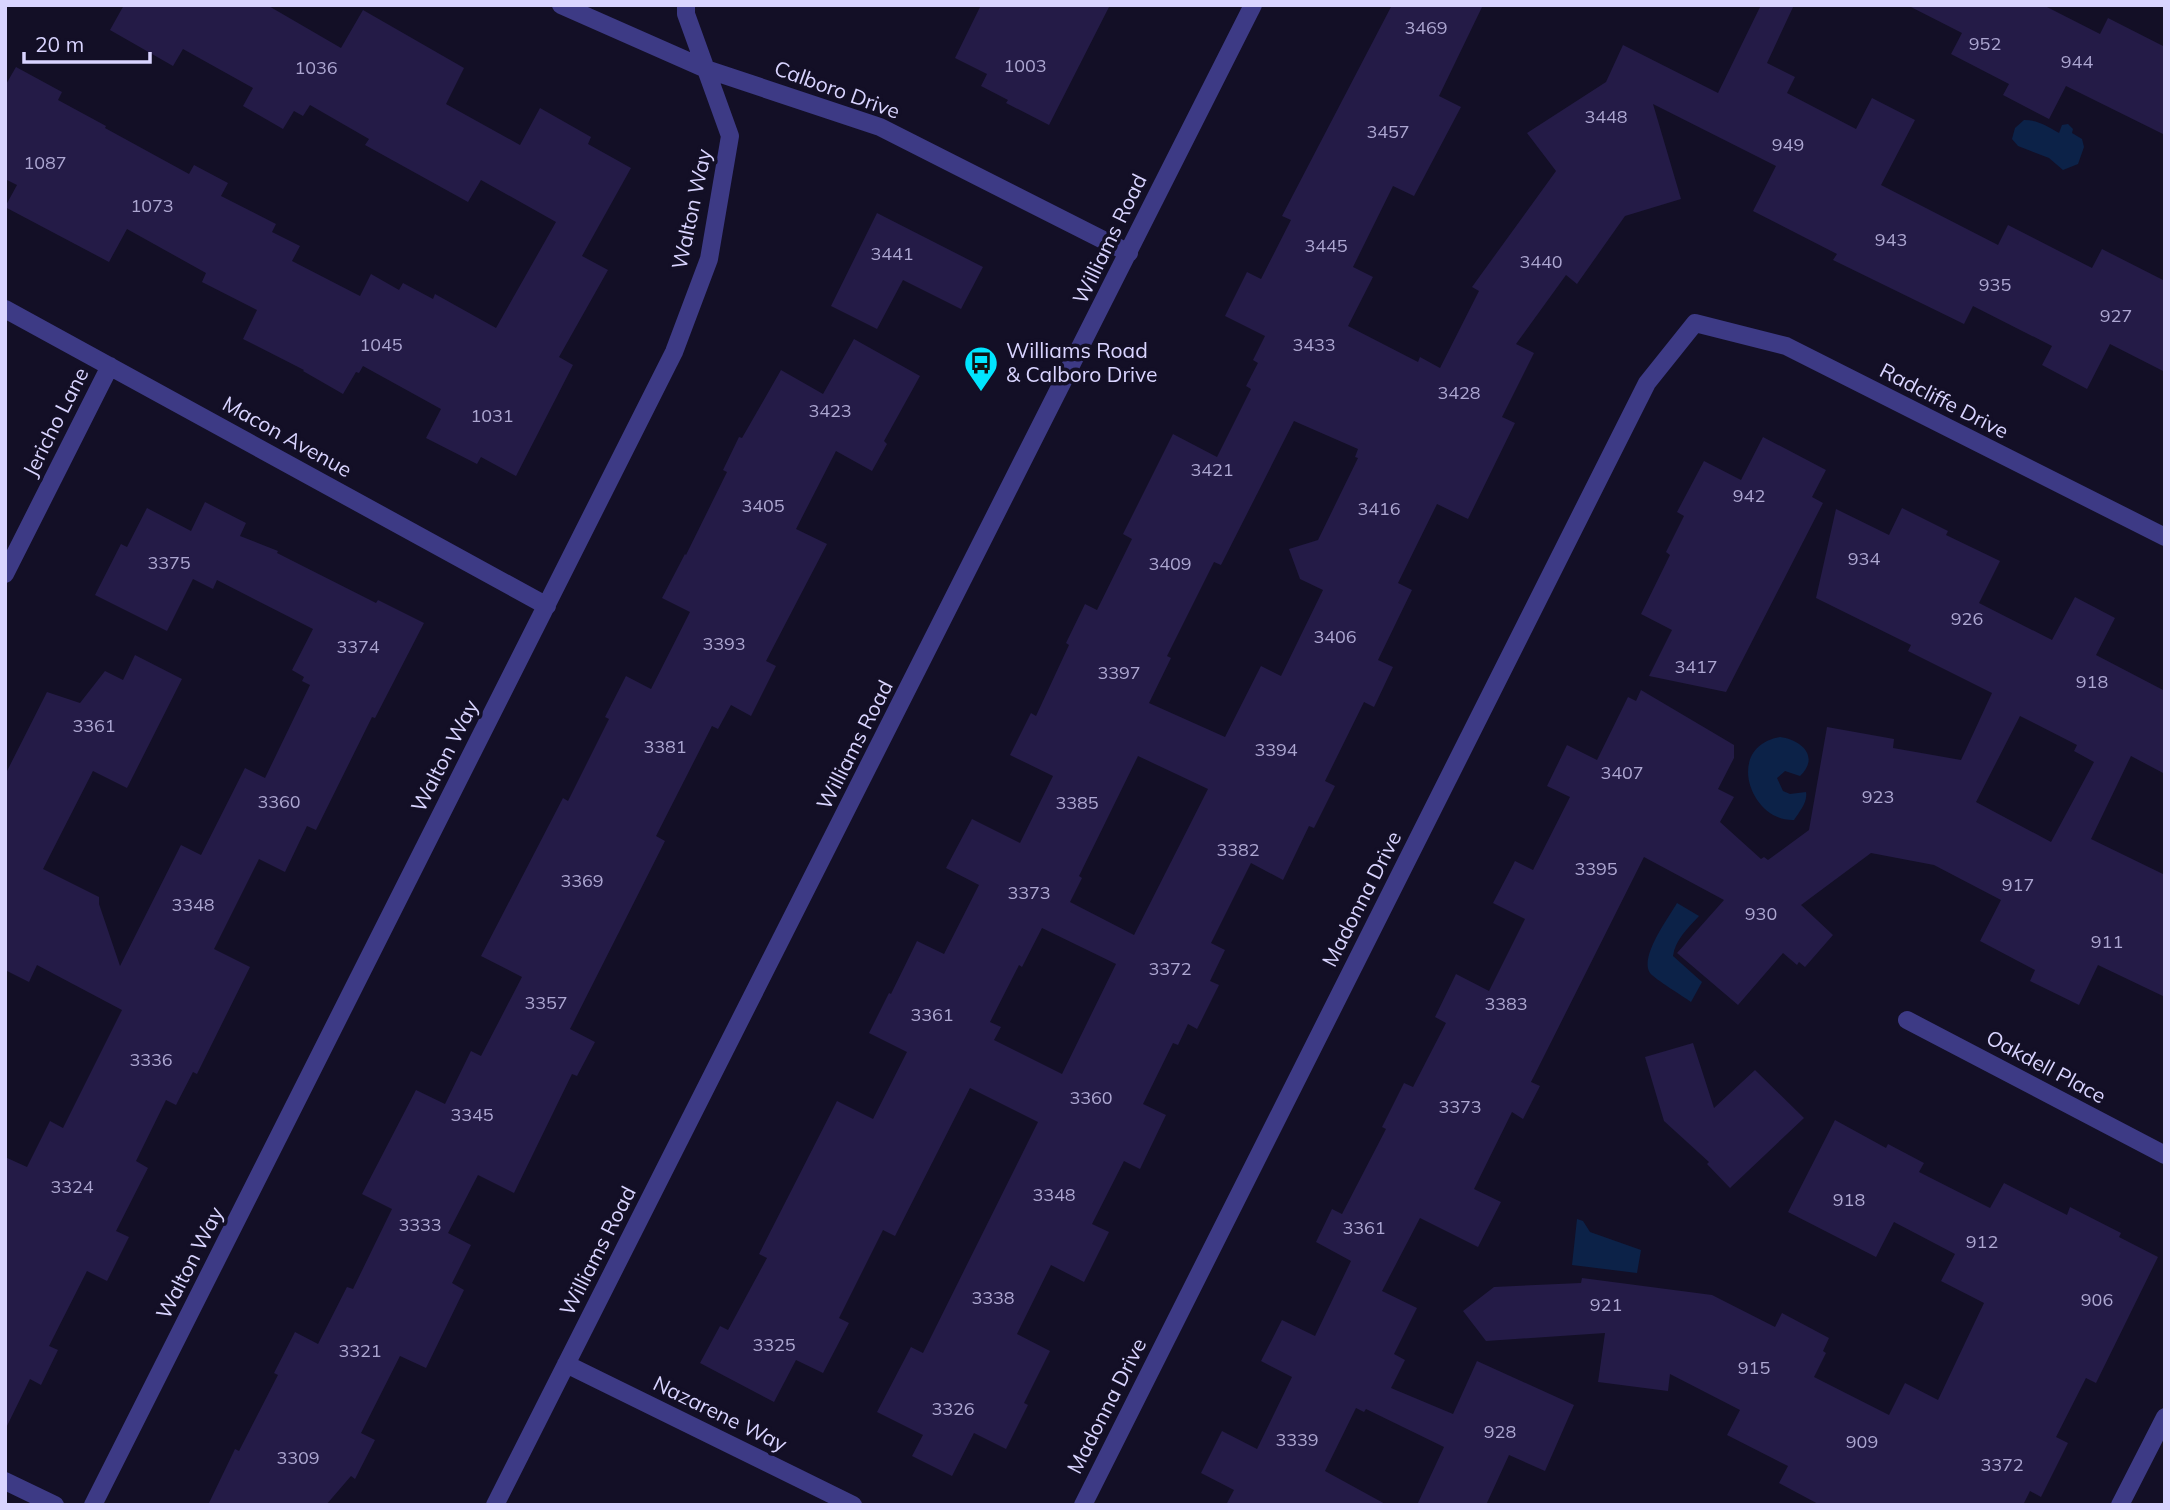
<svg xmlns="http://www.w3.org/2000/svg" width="2170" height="1510" font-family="Mulish,sans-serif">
<rect width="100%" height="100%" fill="#130f26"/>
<path fill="#0c2248" d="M 2024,120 C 2038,120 2047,126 2059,133 L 2062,125 L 2068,124 L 2073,129 L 2072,133 L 2082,139 L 2084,147 L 2078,164 L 2063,170 L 2049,158 L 2018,146 L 2012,139 L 2015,128 Z
M 1780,737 C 1802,740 1820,757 1800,776 L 1785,771 L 1777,778 L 1783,791 L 1790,794 L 1806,792 C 1808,802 1799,812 1794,820 C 1750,822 1724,747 1780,737 Z
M 1677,903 L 1699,916 C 1688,928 1675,940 1673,956 L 1702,982 L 1691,1002 C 1683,996 1656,980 1650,973 C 1639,957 1669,917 1677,903 Z
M 1577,1219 L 1583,1221 L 1590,1232 L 1641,1250 L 1637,1273 L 1572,1265 Z"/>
<path fill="#241b47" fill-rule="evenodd" d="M 124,5 L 267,5 L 341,48 L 363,10 L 464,68 L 446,104 L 520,145 L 540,108 L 591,137 L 588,144 L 631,168 L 582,256 L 608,270 L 559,357 L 573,365 L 516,476 L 481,457 L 477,464 L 426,438 L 441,409 L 363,366 L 359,373 L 356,372 L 343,394 L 303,371 L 304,370 L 243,339 L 257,310 L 202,282 L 206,273 L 127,229 L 109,262 L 5,207 L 17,185 L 5,179 L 5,86 L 16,67 L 62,92 L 58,100 L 106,126 L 105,128 L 189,174 L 194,165 L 228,183 L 221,196 L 276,224 L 272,232 L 300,246 L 292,261 L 360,296 L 371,274 L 399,290 L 403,283 L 433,299 L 435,294 L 496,328 L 556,222 L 481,180 L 468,202 L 365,145 L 369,139 L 310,105 L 303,116 L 294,111 L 283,129 L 243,106 L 253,88 L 183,49 L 173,66 L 110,30 Z
M 981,5 L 1110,5 L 1049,125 L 1006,103 L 1008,100 L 981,86 L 987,74 L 955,58 Z
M 1392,5 L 1483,5 L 1439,96 L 1461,107 L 1414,196 L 1393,186 L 1353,267 L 1373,277 L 1348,326 L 1418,362 L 1420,357 L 1440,368 L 1479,291 L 1472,287 L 1556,171 L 1527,133 L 1606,82 L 1623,45 L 1718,93 L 1761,5 L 1794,5 L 1767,63 L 1795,77 L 1787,93 L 1856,129 L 1872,98 L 1915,120 L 1881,185 L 1998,245 L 2008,225 L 2092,268 L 2102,249 L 2165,281 L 2165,372 L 2110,344 L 2087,389 L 2042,365 L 2052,346 L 1973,306 L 1964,324 L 1833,260 L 1837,254 L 1753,211 L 1776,166 L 1653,104 L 1681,199 L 1625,216 L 1577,284 L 1566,275 L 1516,344 L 1534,353 L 1502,417 L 1515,423 L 1468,519 L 1437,504 L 1398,583 L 1412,590 L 1378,660 L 1393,667 L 1374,707 L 1364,702 L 1325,781 L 1335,786 L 1314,828 L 1309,826 L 1283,880 L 1251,863 L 1211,943 L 1225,950 L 1210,981 L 1219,985 L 1197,1029 L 1188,1024 L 1178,1045 L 1173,1043 L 1143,1104 L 1166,1115 L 1140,1169 L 1124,1161 L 1092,1224 L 1109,1232 L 1084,1282 L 1051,1265 L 1017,1334 L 1050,1351 L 1024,1403 L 1028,1405 L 1006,1449 L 974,1433 L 952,1476 L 912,1456 L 923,1435 L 877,1412 L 911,1347 L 923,1353 L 1038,1122 L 970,1088 L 895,1236 L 883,1230 L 839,1318 L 849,1323 L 823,1373 L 796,1360 L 774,1402 L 700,1363 L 720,1326 L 728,1330 L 767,1258 L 759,1254 L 837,1101 L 873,1119 L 907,1052 L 869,1033 L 889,993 L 891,994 L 917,941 L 944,954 L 979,885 L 946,868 L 972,819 L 1020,843 L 1053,776 L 1010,755 L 1031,713 L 1036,716 L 1069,645 L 1066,643 L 1085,604 L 1097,610 L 1132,539 L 1123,534 L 1173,434 L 1217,457 L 1251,389 L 1246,386 L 1258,363 L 1253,360 L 1265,336 L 1225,316 L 1247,272 L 1261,279 L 1291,220 L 1282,216 ZM 1294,421 L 1358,449 L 1355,457 L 1358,458 L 1318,540 L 1289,549 L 1300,579 L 1323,590 L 1281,676 L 1261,666 L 1225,737 L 1149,703 L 1171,658 L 1167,656 L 1214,562 L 1221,565 ZM 1138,756 L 1208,789 L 1134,935 L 1070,902 L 1082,878 L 1079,876 ZM 1042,928 L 1116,964 L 1062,1074 L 994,1040 L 1001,1027 L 990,1022 L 1019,965 L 1022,967 Z
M 1907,5 L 2043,5 L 2100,34 L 2108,18 L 2165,47 L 2165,135 L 2066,86 L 2049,119 L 2003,95 L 2009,84 L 1951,54 L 1962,33 Z
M 877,213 L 983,267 L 961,309 L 903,280 L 877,329 L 831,306 Z
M 854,339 L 920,376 L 884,441 L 887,444 L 872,471 L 836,451 L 796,529 L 827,544 L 766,661 L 776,666 L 751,716 L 731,705 L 718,729 L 712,726 L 656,836 L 665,841 L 570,1029 L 595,1042 L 577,1076 L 572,1074 L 514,1193 L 478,1175 L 448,1233 L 471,1245 L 452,1283 L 464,1290 L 426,1368 L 400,1356 L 361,1433 L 375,1440 L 355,1479 L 351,1476 L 326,1505 L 208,1505 L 235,1449 L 239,1451 L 278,1375 L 274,1373 L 295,1332 L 318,1344 L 347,1287 L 353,1289 L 392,1209 L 362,1194 L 416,1090 L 445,1104 L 471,1051 L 481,1056 L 522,977 L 481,956 L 563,798 L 568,801 L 609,719 L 605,717 L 626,676 L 651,689 L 690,612 L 662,598 L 685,554 L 686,555 L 727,472 L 723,470 L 739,437 L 742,438 L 781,370 L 823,394 Z
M 1763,437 L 1826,470 L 1812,497 L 1823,503 L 1726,692 L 1649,676 L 1672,630 L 1641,614 L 1670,555 L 1666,552 L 1684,516 L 1677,512 L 1704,461 L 1741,480 Z
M 205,502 L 246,523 L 240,536 L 278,551 L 277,553 L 376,603 L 378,600 L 424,623 L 375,718 L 372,717 L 316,830 L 307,826 L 285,872 L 259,859 L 214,949 L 250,967 L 197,1074 L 193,1072 L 176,1105 L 166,1100 L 136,1161 L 148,1168 L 116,1231 L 129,1237 L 107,1281 L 87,1271 L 49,1346 L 58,1350 L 41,1385 L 30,1379 L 5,1430 L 5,1157 L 27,1167 L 50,1121 L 63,1128 L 122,1010 L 37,965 L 29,982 L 5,970 L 5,775 L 47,692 L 80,703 L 105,671 L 123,680 L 135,655 L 182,679 L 127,788 L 93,771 L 43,869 L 99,897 L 99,904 L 120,966 L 181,845 L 201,855 L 245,768 L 265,778 L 310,685 L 302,681 L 304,677 L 292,670 L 313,629 L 217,580 L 213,589 L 193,579 L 167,631 L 95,595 L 121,544 L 127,547 L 147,508 L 191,531 Z
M 1902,508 L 1948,531 L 1946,535 L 2000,561 L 1979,603 L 2052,640 L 2075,597 L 2115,618 L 2096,655 L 2165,691 L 2165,774 L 2131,756 L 2091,839 L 2165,875 L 2165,997 L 2098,965 L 2079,1005 L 2030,981 L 2035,970 L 1980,941 L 2001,900 L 1934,865 L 1871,853 L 1801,905 L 1833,935 L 1805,967 L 1799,962 L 1797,965 L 1783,953 L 1738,1005 L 1677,953 L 1724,900 L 1644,857 L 1531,1082 L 1540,1086 L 1523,1119 L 1512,1112 L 1474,1189 L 1501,1202 L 1478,1247 L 1420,1218 L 1382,1291 L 1417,1308 L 1394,1354 L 1405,1360 L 1391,1388 L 1453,1414 L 1477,1361 L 1574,1405 L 1545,1471 L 1509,1455 L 1486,1505 L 1417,1505 L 1444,1447 L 1366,1409 L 1364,1412 L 1356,1408 L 1325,1471 L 1387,1505 L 1226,1505 L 1234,1490 L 1201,1473 L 1222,1431 L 1257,1449 L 1292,1377 L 1261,1361 L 1282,1320 L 1315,1336 L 1351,1261 L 1316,1242 L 1332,1209 L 1342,1214 L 1386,1129 L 1382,1127 L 1404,1083 L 1413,1087 L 1446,1023 L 1435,1017 L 1456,974 L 1489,991 L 1525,919 L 1493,903 L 1515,861 L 1533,870 L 1570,797 L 1547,786 L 1567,745 L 1597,760 L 1628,697 L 1636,701 L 1641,690 L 1734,745 L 1734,758 L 1718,789 L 1734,797 L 1720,822 L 1761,859 L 1764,857 L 1768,860 L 1809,830 L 1827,727 L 1894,739 L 1893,748 L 1961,760 L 1992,693 L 1908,651 L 1911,645 L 1816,598 L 1836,509 L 1889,535 ZM 2020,716 L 2077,745 L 2074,751 L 2094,762 L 2051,842 L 1976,802 Z
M 1693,1043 L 1714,1108 L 1755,1070 L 1804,1118 L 1730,1188 L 1707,1164 L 1709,1162 L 1664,1121 L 1645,1057 Z
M 1835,1120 L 1886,1148 L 1888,1144 L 1924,1163 L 1919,1172 L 1990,1208 L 2004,1183 L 2067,1215 L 2070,1207 L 2121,1233 L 2119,1237 L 2158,1257 L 2096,1383 L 2086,1378 L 2056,1437 L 2068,1443 L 2041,1497 L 2030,1491 L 2023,1505 L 1820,1505 L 1779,1483 L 1788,1466 L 1727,1435 L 1740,1410 L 1670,1374 L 1668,1391 L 1598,1382 L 1605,1333 L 1486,1341 L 1463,1311 L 1494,1287 L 1581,1283 L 1582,1278 L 1712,1295 L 1775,1327 L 1782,1313 L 1829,1338 L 1823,1351 L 1826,1353 L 1814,1377 L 1889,1415 L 1905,1383 L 1938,1400 L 1984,1303 L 1941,1281 L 1955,1254 L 1894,1222 L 1876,1257 L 1788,1212 Z"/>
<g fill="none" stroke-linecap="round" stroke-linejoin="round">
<path stroke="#3d3a85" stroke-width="18" d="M 561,5 L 706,69 L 880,127 L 1129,253
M 5,309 L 547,606
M 5,574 L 110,366
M 1907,1020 L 2165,1155
M 566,1364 L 853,1505
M 5,1481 L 55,1505
M 93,1505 L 674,352 L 709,259 L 730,136 L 686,14 L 686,5
M 495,1505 L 1253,5
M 1083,1505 L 1647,383 L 1695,323 L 1786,346 L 2165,537
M 2120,1505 L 2165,1417"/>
</g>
<defs>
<g id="bus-pin" transform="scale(1.75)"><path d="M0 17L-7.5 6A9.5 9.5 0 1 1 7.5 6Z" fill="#00e5ff" stroke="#130f26"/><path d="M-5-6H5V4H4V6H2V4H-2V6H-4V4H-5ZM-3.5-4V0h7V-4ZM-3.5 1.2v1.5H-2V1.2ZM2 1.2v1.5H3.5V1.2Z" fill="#111"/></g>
</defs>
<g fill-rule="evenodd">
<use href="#bus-pin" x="981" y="363"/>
</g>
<g text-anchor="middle" stroke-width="7" stroke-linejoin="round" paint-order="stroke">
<g font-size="18" fill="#aca6d1">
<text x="1426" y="34">3469</text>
<text x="1985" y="50">952</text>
<text x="2077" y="68">944</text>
<text x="1025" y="72">1003</text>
<text x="316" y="74">1036</text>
<text x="1606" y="123">3448</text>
<text x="1388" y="138">3457</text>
<text x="1788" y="151">949</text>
<text x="45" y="169">1087</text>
<text x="152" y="212">1073</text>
<text x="1891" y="246">943</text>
<text x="1326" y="252">3445</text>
<text x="892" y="260">3441</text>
<text x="1541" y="268">3440</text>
<text x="1995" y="291">935</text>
<text x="2116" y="322">927</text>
<text x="381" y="351">1045</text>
<text x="1314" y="351">3433</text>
<text x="1459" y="399">3428</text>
<text x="830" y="417">3423</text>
<text x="492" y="422">1031</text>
<text x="1212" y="476">3421</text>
<text x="1749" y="502">942</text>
<text x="763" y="512">3405</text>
<text x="1379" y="515">3416</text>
<text x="1864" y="565">934</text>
<text x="169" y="569">3375</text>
<text x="1170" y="570">3409</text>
<text x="1967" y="625">926</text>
<text x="1335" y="643">3406</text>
<text x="724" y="650">3393</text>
<text x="358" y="653">3374</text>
<text x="1696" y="673">3417</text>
<text x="1119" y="679">3397</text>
<text x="2092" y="688">918</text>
<text x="94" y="732">3361</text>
<text x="665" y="753">3381</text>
<text x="1276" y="756">3394</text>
<text x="1622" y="779">3407</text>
<text x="1878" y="803">923</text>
<text x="279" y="808">3360</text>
<text x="1077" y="809">3385</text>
<text x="1238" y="856">3382</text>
<text x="1596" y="875">3395</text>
<text x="582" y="887">3369</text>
<text x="2018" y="891">917</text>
<text x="1029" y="899">3373</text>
<text x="193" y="911">3348</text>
<text x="1761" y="920">930</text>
<text x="2107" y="948">911</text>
<text x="1170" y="975">3372</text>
<text x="546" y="1009">3357</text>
<text x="1506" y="1010">3383</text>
<text x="932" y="1021">3361</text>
<text x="151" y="1066">3336</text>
<text x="1091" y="1104">3360</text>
<text x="1460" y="1113">3373</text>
<text x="472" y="1121">3345</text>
<text x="72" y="1193">3324</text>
<text x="1054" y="1201">3348</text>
<text x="1849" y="1206">918</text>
<text x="420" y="1231">3333</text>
<text x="1364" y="1234">3361</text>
<text x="1982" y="1248">912</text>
<text x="993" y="1304">3338</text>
<text x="2097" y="1306">906</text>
<text x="1606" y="1311">921</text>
<text x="774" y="1351">3325</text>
<text x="360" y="1357">3321</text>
<text x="1754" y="1374">915</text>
<text x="953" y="1415">3326</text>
<text x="1500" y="1438">928</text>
<text x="1297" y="1446">3339</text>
<text x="1862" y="1448">909</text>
<text x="298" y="1464">3309</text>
<text x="2002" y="1471">3372</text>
</g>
<g font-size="21" fill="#d9d4ff" stroke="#130f26">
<text transform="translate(837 90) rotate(20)" y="7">Calboro Drive</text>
<text transform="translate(692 209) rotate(-78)" y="7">Walton Way</text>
<text transform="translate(1110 239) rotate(-64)" y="7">Williams Road</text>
<text transform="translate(1944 401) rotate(27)" y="7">Radcliffe Drive</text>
<text transform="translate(56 422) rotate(-63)" y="7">Jericho Lane</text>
<text transform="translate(287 437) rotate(29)" y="7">Macon Avenue</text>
<text transform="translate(855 745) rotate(-63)" y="7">Williams Road</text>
<text transform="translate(445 756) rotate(-63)" y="7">Walton Way</text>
<text transform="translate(1362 899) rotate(-63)" y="7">Madonna Drive</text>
<text transform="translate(2046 1067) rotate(28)" y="7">Oakdell Place</text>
<text transform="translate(598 1251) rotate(-63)" y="7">Williams Road</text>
<text transform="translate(190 1263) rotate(-63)" y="7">Walton Way</text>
<text transform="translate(1107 1406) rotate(-63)" y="7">Madonna Drive</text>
<text transform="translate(720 1414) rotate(26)" y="7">Nazarene Way</text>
</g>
<g font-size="21" fill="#d9d4ff" stroke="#130f26" text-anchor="start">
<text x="1006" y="358">Williams Road<tspan x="1006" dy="24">&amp; Calboro Drive</tspan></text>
</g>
</g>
<rect width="2170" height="1510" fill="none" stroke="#d9d4ff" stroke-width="14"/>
<path d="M24 52v10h126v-10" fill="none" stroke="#d9d4ff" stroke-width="3.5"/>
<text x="35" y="52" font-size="21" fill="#d9d4ff" stroke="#130f26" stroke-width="5" paint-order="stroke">20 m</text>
</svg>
